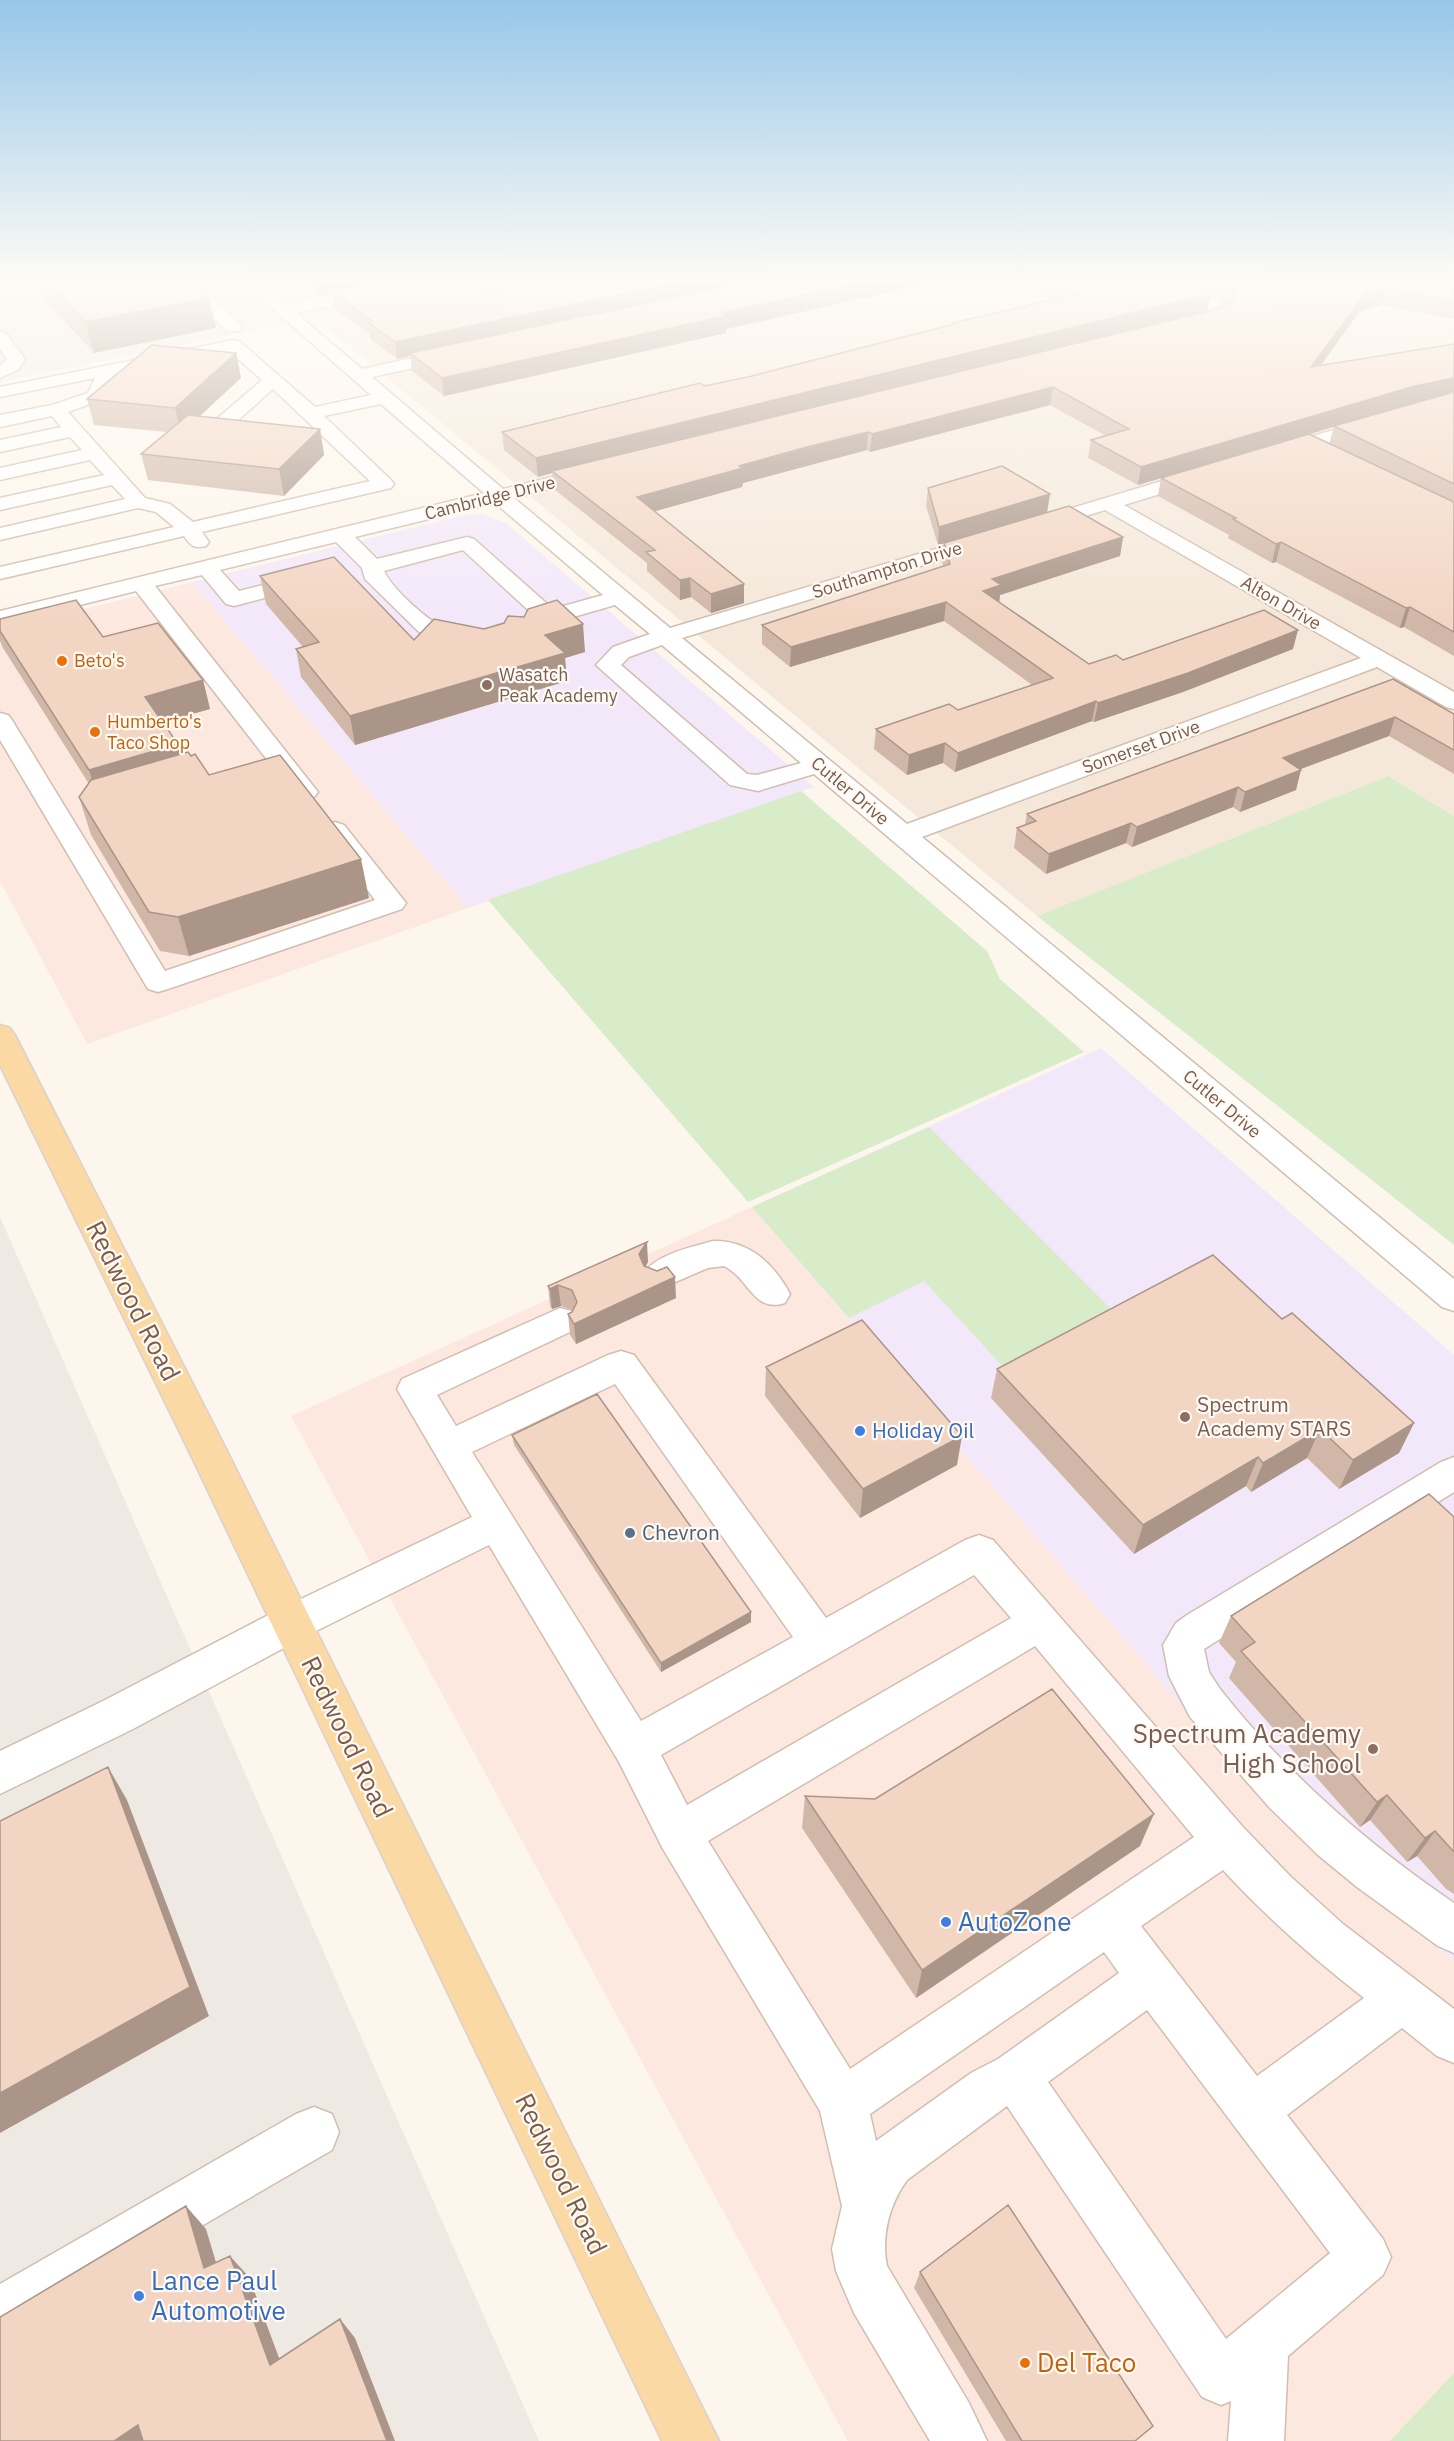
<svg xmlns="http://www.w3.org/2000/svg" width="1454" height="2441" font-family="'IBM Plex Sans',sans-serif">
<rect width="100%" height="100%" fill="#fdf6ec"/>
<path fill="#f5e8da" d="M 496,281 L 1454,281 L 1454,816 L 1388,776 L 1037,916 L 314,317 Z"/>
<path fill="#fde8e0" d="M 192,582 L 468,908 L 87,1044 L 0,881 L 0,630 Z
M 752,1207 L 1269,1807 L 1328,1865 L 1454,1961 L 1454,2441 L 848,2441 L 291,1416 Z"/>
<path fill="#efe9e4" d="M 0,281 L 496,281 L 0,382 Z
M 0,1217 L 539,2441 L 0,2441 Z"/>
<path fill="#f3e8fa" d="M 482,514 L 506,523 L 814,787 L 468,908 L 192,582 L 465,515 Z
M 1101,1048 L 1454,1355 L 1454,1961 L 1328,1865 L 1269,1807 L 752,1207 Z"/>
<path fill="#d8ecc9" d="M 1388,776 L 1454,816 L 1454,1245 L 1037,916 Z
M 801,791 L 987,951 L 1000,979 L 1084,1052 L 748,1202 L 488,900 Z
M 929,1127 L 1114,1312 L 1005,1369 L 924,1281 L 849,1318 L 752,1207 Z
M 1454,2373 L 1454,2441 L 1390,2441 Z"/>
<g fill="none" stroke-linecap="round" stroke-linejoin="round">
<g stroke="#d1beb0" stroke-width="3">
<path id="minor" d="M 198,281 L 229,281 L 227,284 L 202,289 L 239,323 L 241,327 L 239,331 L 227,331 L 182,287 L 184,284 Z
M 241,281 L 258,281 L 286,304 L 410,281 L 442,281 L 440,284 L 434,286 L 296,313 L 362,369 L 454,349 L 460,350 L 463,354 L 460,358 L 372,377 L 503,489 L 596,466 L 603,468 L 606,472 L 603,476 L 514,498 L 670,628 L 979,536 L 986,534 L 993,536 L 996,540 L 993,544 L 682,638 L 907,824 L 1361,658 L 1105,510 L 1036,531 L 1029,529 L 1026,525 L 1029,521 L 1195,471 L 1209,471 L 1212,475 L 1209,479 L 1124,505 L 1454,692 L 1454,709 L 1446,707 L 1377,667 L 922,837 L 1454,1279 L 1454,1311 L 1442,1307 L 814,774 L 758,791 L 730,785 L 596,665 L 613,647 L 650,634 L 615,605 L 549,624 L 541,622 L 463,550 L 384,571 C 392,589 428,621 447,630 C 456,634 466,634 475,636 L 478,641 L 475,646 L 467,648 L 444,644 L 419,632 L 365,579 L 362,568 L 336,542 L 220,570 L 239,591 L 306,574 L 314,575 L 317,580 L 314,585 L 234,606 L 226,604 L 202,575 L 155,586 L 314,787 L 318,792 L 314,797 L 305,800 L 296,797 L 136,591 L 0,625 L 0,611 L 484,493 L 381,404 L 324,416 L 391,480 L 394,484 L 391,488 L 202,532 L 209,542 L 206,546 C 194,549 191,546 184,536 L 0,579 L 0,567 L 174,527 L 156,512 L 138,508 L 0,540 L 0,528 L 125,499 L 112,485 L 0,510 L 0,498 L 104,475 L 90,460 L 0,480 L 0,468 L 82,450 L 70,437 L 0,452 L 0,440 L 61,427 L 52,416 L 0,427 L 0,415 L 52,405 L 88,393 L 95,378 L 0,397 L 0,387 L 233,340 L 239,341 L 315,407 L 371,395 ZM 229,351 L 262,380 L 212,423 L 210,427 L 212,431 L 250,436 L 257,434 L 259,430 L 257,426 L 235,423 L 273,389 L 370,481 L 193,522 L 170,504 L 145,498 L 68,412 L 101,400 L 114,374 ZM 495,503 L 603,595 L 553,609 L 474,539 L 467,537 L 377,559 L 355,537 ZM 662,645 L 801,763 L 757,775 L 747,774 L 621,665 L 629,657 Z
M 1154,281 C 1179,279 1215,292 1230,313 C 1221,324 1195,332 1181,329 L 1179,325 L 1181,321 L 1212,312 L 1207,307 L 1156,284 Z
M 0,332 L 6,333 L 25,359 L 18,370 L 0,378 L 0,366 L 7,359 L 0,349 Z
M 1454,396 L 1454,407 L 1277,458 L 1270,456 L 1267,452 L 1270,448 Z
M 0,713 L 8,715 L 12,720 L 165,971 L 375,900 L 322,830 L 326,825 L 335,822 L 344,825 L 406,903 L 402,909 L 168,989 L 158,992 L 148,989 L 0,740 Z
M 713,1241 C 749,1240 774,1264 790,1294 L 785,1303 C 753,1313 750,1279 724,1266 L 708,1268 L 659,1289 L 647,1285 L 642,1276 C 653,1255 691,1247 713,1241 Z
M 560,1308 L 572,1311 L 577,1321 L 572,1331 L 437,1395 L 456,1426 L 608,1355 L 621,1351 L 634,1355 L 826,1618 L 965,1540 L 979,1535 L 993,1540 L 1242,1826 L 1290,1876 L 1343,1924 L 1454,2009 L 1454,2063 L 1437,2056 L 1402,2028 L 1287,2115 L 1383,2239 L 1391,2257 L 1383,2275 L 1288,2356 L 1284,2441 L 1228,2441 L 1231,2401 L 1221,2405 L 1202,2397 L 1007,2106 L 907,2180 C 889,2205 881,2236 887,2266 L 969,2403 L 987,2441 L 930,2441 L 854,2313 L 836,2271 L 832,2249 L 842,2206 L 820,2111 L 663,1849 L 619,1762 L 489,1545 L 306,1636 L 133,1729 L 0,1794 L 0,1751 L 103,1701 L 278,1610 L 472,1517 L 397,1389 L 402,1379 ZM 615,1384 L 793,1637 L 641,1721 L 472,1452 ZM 974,1575 L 1011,1618 L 687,1805 L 661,1755 ZM 1035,1646 L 1194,1837 L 850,2069 L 708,1841 ZM 1223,1870 C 1266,1917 1313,1958 1364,1998 L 1257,2076 L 1141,1926 ZM 1104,1952 L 1119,1973 L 998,2059 L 971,2073 L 876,2141 L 870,2114 ZM 1147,2010 L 1330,2253 L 1226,2339 L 1048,2082 Z
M 1454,1457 L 1454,1492 L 1204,1649 L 1209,1672 L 1220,1689 C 1286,1773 1366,1843 1454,1903 L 1454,1953 L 1438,1946 L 1357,1887 L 1318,1855 L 1269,1807 L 1190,1717 L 1169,1676 L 1163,1645 L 1176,1623 L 1187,1615 L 1441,1462 Z
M 314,2107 L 332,2114 L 339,2132 L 332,2150 L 19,2332 L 0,2339 L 0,2284 L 296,2114 Z"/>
</g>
<g stroke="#dad1cd" stroke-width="3">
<path id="major" d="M 0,1025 L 10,1028 L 15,1035 L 225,1447 L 719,2441 L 662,2441 L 187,1447 L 0,1065 Z"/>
</g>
<use href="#minor" fill="#fff" fill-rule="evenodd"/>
<use href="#major" fill="#fbd9a5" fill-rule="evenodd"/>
</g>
<path fill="#d1b7a8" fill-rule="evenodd" d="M 39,281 L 191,281 L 209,298 L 216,328 L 94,353 L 44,299 Z
M 299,281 L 480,281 L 483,292 L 726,329 L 726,333 L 444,396 L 412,371 L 410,356 L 397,359 L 370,339 L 370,334 L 334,308 L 332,293 L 318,296 Z
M 1019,281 L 1454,281 L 1454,319 L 1381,305 L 1360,311 L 1321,365 L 1454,344 L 1454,656 L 1404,627 L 1400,628 L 1276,562 L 1272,563 L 1228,538 L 1229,535 L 1158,496 L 1161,478 L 1138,485 L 1088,458 L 1091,440 L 1106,436 L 1050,405 L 870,452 L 867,450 L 806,466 L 743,483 L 742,487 L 655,511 L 744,603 L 711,613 L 691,597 L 680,600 L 647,571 L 647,563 L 554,489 L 552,473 L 538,477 L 504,450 L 502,432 L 704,386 L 748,377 L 952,325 L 952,323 L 1055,299 ZM 1210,295 L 1220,299 L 1225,305 L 1213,310 L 1080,342 L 1207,311 ZM 1422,401 L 1346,423 L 1410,404 ZM 1334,427 L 1329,444 L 1270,446 Z
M 236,353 L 241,378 L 200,416 L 320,429 L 324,455 L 284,496 L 148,480 L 141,454 L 167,432 L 94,425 L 87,399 Z
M 928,488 L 1047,512 L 1123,537 L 1120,556 L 1000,595 L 999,602 L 1089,664 L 1123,660 L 1293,649 L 1183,692 L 1094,722 L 1092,721 L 955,772 L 943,763 L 907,775 L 874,749 L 876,729 L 958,710 L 1032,685 L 944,621 L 790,667 L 762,644 L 762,625 L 943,566 L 942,562 L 944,543 L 938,545 L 926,506 Z
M 260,576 L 414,640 L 484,629 L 504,623 L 585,652 L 565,658 L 567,681 L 355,745 L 301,677 L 296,649 L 303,647 L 266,604 Z
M 0,619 L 103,637 L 203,680 L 210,709 L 163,722 L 181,754 L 191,756 L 209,775 L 369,898 L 189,956 L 160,951 L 91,835 L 79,797 L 89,784 L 3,648 L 0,641 Z
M 1393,679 L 1454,714 L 1454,774 L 1389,736 L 1300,769 L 1296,790 L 1240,812 L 1233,807 L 1132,847 L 1126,843 L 1046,874 L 1014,848 L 1017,828 L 1025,825 L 1027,814 Z
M 648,1262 L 646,1266 L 676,1298 L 576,1344 L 570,1335 L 568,1314 L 572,1312 L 573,1310 L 561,1306 L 552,1309 L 550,1306 L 548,1286 Z
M 1282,1319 L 1414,1423 L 1399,1453 L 1339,1489 L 1307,1458 L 1251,1492 L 1246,1486 L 1134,1554 L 991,1398 L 997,1369 Z
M 766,1367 L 957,1465 L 860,1518 L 765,1396 Z
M 512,1435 L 751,1612 L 751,1622 L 661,1672 L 514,1445 Z
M 1454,1517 L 1454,1894 L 1446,1889 L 1417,1856 L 1407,1862 L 1370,1820 L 1360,1827 L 1229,1678 L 1236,1662 L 1219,1643 L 1231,1616 Z
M 805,1796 L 1140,1846 L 916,1998 L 802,1828 Z
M 920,2272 L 1135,2441 L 1006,2441 L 914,2288 Z"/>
<path fill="#aa9588" d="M 316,281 L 399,281 L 332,291 L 332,293 L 318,296 Z
M 685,281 L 763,281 L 410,353 L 410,356 L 397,359 L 395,342 Z
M 867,281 L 939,281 L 726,329 L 726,333 L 444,396 L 442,378 L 722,313 Z
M 1386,289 L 1381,305 L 1360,311 L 1307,384 L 1311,367 L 1365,294 Z
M 1210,294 L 1207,311 L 555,473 L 552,471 L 552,473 L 538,477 L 536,458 Z
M 209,298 L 216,328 L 94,353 L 85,322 Z
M 236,353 L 241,378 L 181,433 L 175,408 Z
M 1454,378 L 1454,395 L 1410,404 L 1138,485 L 1141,467 L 1415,386 Z
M 1053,387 L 1050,405 L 870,452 L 872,434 Z
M 320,429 L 324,455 L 284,496 L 279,469 Z
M 868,432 L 867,450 L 743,483 L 742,487 L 638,516 L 637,497 L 739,466 Z
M 1050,494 L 1047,513 L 938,545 L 939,527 Z
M 1123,537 L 1120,556 L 1000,595 L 999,604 L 983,591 L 992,579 Z
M 1281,542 L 1276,562 L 1272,563 L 1276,544 Z
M 690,578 L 691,597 L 680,600 L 680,580 Z
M 744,584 L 744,603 L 711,613 L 711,594 Z
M 946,602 L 944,621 L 790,667 L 791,647 Z
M 1410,607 L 1404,627 L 1400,628 L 1406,608 Z
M 583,624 L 585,652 L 565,658 L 567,681 L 355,745 L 350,716 L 545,635 Z
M 1298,630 L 1293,649 L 1183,692 L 1094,722 L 1098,703 Z
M 203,680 L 210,709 L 153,725 L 145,697 Z
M 1096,701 L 1092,721 L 955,772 L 958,753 Z
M 1395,717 L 1389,736 L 1277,778 L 1283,758 Z
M 945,743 L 943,763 L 907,775 L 909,755 Z
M 178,744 L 186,773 L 98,799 L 89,770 Z
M 1301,770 L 1296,790 L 1240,812 L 1245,792 Z
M 1238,787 L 1233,807 L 1132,847 L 1137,827 Z
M 1131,823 L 1126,843 L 1046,874 L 1049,854 Z
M 361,859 L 369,898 L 189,956 L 178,917 Z
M 647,1242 L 648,1262 L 640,1275 L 639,1254 Z
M 675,1277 L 676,1298 L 576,1344 L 574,1324 Z
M 558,1285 L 561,1306 L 552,1309 L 550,1289 Z
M 1414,1423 L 1399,1453 L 1339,1489 L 1353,1460 Z
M 1320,1429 L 1307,1458 L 1251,1492 L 1263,1463 Z
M 962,1436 L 957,1465 L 860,1518 L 863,1489 Z
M 1258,1457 L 1246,1486 L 1134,1554 L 1143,1525 Z
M 751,1612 L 751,1622 L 661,1672 L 661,1663 Z
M 108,1767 L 127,1800 L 209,2016 L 0,2133 L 0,2093 Z
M 1387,1795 L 1370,1820 L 1360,1827 L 1377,1802 Z
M 1154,1814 L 1140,1846 L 916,1998 L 922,1970 Z
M 1435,1831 L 1417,1856 L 1407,1862 L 1425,1838 Z
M 186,2206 L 206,2229 L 224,2289 L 204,2268 Z
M 230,2256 L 249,2277 L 288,2382 L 270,2365 Z
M 340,2319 L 355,2338 L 395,2441 L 387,2441 Z
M 138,2425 L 161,2441 L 114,2441 Z"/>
<path fill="#f3d5c3" stroke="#aa9588" stroke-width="1.5" d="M 47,281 L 191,281 L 209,298 L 85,322 Z
M 386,281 L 480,281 L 483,292 L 540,281 L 685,281 L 395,342 L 368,322 L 372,321 L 332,291 Z
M 751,281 L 867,281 L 722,313 L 726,316 L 442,378 L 410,353 Z
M 1053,281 L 1182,281 L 1210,294 L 536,458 L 502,432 L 700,383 L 704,386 L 748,377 L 954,324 L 952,323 L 1079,294 Z
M 1220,281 L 1454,281 L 1454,301 L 1386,289 L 1365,294 L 1311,367 L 1454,344 L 1454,378 L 1415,386 L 1141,467 L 1091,440 L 1129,429 L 1053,387 L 872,434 L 868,432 L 807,447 L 739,466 L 743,468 L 637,497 L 744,584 L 711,594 L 690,578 L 680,580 L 646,552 L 655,550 L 552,471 L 1213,310 L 1232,302 L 1236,296 L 1223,282 Z
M 152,345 L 236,353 L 175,408 L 87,399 Z
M 1454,392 L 1454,484 L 1334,426 Z
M 188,415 L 320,429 L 279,469 L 141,454 Z
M 1309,434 L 1454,502 L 1454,632 L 1410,607 L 1406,608 L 1281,542 L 1276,544 L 1233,519 L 1236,518 L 1161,478 Z
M 1002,466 L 1050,494 L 939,527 L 928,488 Z
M 1069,506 L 1123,537 L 992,579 L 1001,585 L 983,591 L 1089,664 L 1116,655 L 1123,660 L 1264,610 L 1298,630 L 1188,673 L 1098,703 L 1096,701 L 958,753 L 945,743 L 909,755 L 876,729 L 949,704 L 958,710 L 1053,678 L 946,602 L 791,647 L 762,625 L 950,564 L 944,543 Z
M 334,557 L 414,640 L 434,619 L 484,629 L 504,623 L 508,616 L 524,617 L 528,609 L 557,600 L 583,624 L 545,635 L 565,653 L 350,716 L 296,649 L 319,642 L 260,576 Z
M 76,600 L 103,637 L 158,623 L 203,680 L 145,697 L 178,744 L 89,770 L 0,631 L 0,619 Z
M 1393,679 L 1454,714 L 1454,750 L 1395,717 L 1283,758 L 1301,770 L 1245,792 L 1238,787 L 1137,827 L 1131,823 L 1049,854 L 1017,828 L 1036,821 L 1027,814 Z
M 188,752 L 191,756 L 195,754 L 209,775 L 280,755 L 361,859 L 178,917 L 149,912 L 79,797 L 91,780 Z
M 647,1242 L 639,1254 L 644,1266 L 657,1271 L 667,1267 L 675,1277 L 574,1324 L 568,1314 L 572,1312 L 577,1302 L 572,1290 L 558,1285 L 550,1289 L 548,1286 Z
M 1213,1255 L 1282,1319 L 1292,1313 L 1414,1423 L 1353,1460 L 1320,1429 L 1263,1463 L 1258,1457 L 1143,1525 L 997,1369 Z
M 862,1320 L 962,1436 L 863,1489 L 766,1367 Z
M 597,1394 L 751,1612 L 661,1663 L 512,1435 Z
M 1429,1494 L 1454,1517 L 1454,1852 L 1435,1831 L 1425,1838 L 1387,1795 L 1377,1802 L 1241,1651 L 1255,1642 L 1231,1616 Z
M 1052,1689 L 1154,1814 L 922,1970 L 805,1796 L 875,1799 Z
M 108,1767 L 190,1987 L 0,2093 L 0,1821 Z
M 1008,2205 L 1153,2426 L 1135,2441 L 1022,2441 L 920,2272 Z
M 186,2206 L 204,2268 L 230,2256 L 270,2365 L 340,2319 L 387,2441 L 143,2441 L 138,2425 L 114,2441 L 0,2441 L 0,2317 Z"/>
<linearGradient id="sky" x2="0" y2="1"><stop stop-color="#97c7e8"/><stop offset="0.45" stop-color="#fefbf6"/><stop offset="1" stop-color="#fefbf6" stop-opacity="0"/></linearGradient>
<rect width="1454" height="622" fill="url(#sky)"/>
<g fill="#e8710a" stroke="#fffaf3" stroke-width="2">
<circle cx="62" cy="661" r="6"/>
<circle cx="95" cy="732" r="6"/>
<circle cx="1025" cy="2363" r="6"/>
</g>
<g fill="#8d6e63" stroke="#fffaf3" stroke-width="2">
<circle cx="487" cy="685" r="6"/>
<circle cx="1185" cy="1417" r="6"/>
<circle cx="1373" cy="1749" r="6"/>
</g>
<g fill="#3f7fe0" stroke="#fffaf3" stroke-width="2">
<circle cx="860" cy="1431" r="6"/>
<circle cx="946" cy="1922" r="6"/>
<circle cx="139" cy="2296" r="6"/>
</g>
<circle fill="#5c6f8a" stroke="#fffaf3" stroke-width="2" cx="630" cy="1533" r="6"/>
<g text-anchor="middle" stroke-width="4.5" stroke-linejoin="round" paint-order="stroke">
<g font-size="18" fill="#7a5c4d" stroke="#fffaf3">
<text transform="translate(490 498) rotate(-14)" y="6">Cambridge Drive</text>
<text transform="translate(887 570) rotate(-17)" y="6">Southampton Drive</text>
<text transform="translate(1281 603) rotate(30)" y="6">Alton Drive</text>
<text transform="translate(1141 747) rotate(-20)" y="6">Somerset Drive</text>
<text transform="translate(850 791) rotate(40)" y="6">Cutler Drive</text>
<text transform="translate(1222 1104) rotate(40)" y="6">Cutler Drive</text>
</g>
<g font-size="18" fill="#c56008" stroke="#fffaf3" text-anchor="start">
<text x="74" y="667">Beto's</text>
<text x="107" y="728">Humberto's<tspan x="107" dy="21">Taco Shop</tspan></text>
</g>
<g font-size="18" fill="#785e54" stroke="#fffaf3" text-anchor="start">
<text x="499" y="681">Wasatch<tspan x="499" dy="21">Peak Academy</tspan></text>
</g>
<g font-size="21" fill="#785e54" stroke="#fffaf3" text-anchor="start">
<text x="1197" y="1412">Spectrum<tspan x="1197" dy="24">Academy STARS</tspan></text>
</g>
<g font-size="21" fill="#366cbe" stroke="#fffaf3" text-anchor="start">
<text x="872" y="1438">Holiday Oil</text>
</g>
<g font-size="21" fill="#4e5e75" stroke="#fffaf3" text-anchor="start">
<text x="642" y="1540">Chevron</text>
</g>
<g font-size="26" fill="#7a5c4d" stroke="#fffaf3">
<text transform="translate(133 1301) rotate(63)" y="9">Redwood Road</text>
<text transform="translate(347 1737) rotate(64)" y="9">Redwood Road</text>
<text transform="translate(561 2174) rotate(64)" y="9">Redwood Road</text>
</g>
<g font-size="26" fill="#785e54" stroke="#fffaf3" text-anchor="end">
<text x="1361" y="1743">Spectrum Academy<tspan x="1361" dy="30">High School</tspan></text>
</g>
<g font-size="26" fill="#366cbe" stroke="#fffaf3" text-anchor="start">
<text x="958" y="1931">AutoZone</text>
<text x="151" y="2290">Lance Paul<tspan x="151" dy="30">Automotive</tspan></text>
</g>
<g font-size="26" fill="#c56008" stroke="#fffaf3" text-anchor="start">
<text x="1037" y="2372">Del Taco</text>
</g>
</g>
</svg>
